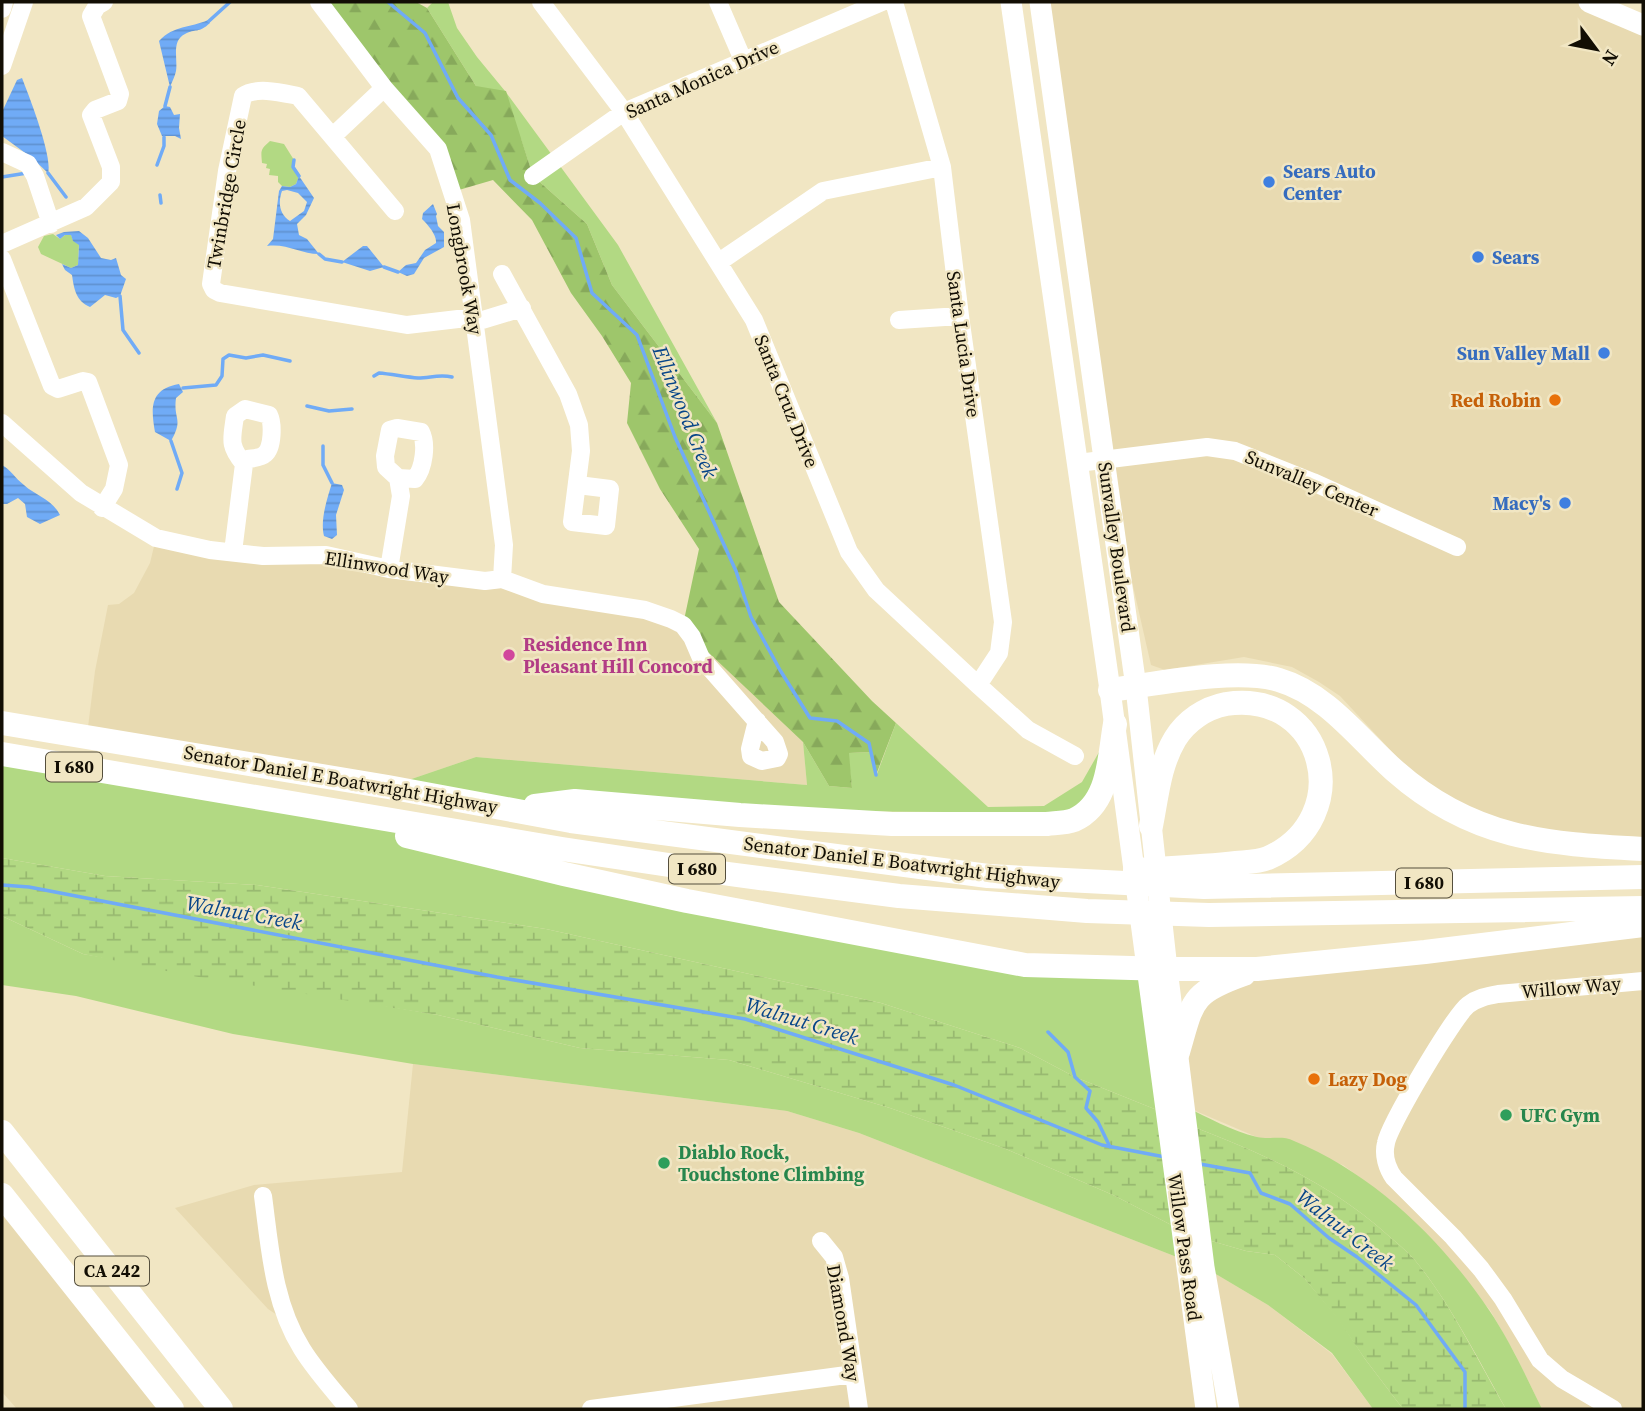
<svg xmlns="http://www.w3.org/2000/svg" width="1645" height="1411" font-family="'Source Serif 4',serif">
<defs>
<pattern id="forest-firs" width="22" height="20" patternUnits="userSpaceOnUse" patternTransform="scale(1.75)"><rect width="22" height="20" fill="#9ec66b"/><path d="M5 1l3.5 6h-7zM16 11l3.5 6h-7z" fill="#87a95b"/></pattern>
<pattern id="wetland-marsh" width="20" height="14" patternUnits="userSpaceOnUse" patternTransform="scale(1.75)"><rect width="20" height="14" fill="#b2d983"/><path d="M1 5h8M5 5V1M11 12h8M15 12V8" fill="none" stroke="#98b970"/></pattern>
<pattern id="water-rules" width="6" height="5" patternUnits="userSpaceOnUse" patternTransform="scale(1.75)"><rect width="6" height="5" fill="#70abf6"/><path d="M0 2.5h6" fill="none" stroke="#6092d1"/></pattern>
</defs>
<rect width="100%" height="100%" fill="#f1e6c3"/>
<path fill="#e8dab1" d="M 1040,2 L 1589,2 L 1643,25 L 1643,841 L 1527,829 L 1444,798 L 1407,768 L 1340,696 L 1319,682 L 1292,667 L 1244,657 L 1165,670 L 1151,665 L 1104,459 Z
M 156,538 L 326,555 L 645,610 L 692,637 L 803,742 L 807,785 L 476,757 L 388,787 L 87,735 L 95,671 L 108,605 L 119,604 L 134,593 L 150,563 Z
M 1643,925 L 1643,1409 L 1542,1409 L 1515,1354 L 1490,1310 L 1393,1202 L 1343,1165 L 1259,1138 L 1184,1106 L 1192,1006 L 1225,980 Z
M 413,1064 L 787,1111 L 859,1133 L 1187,1261 L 1206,1409 L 349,1409 L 289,1323 L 268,1309 L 175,1208 L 254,1185 L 402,1172 Z
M 2,1195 L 172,1409 L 17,1409 L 2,1392 Z
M 1204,1267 L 1268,1305 L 1332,1354 L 1373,1409 L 1229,1409 Z"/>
<path fill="#b2d983" d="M 433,2 L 448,2 L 457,28 L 477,57 L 505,91 L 618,245 L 717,423 L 612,285 L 587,224 L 533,176 L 521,139 L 476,86 L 427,8 Z
M 270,141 L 284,144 L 294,160 L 293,167 L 299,176 L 296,184 L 290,187 L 282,186 L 278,182 L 278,176 L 269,175 L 270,169 L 266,168 L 267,164 L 262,163 C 261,150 260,150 270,141 Z
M 53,234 L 60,239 L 65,235 L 71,235 L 73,240 L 79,244 L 78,265 L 71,268 L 41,254 L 38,247 L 44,236 Z
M 896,723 L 988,807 L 1044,806 L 1082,782 L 1115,724 L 1084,813 L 514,809 L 388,787 L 476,757 L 807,785 L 803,742 L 829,786 L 852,788 L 848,753 L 871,752 L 877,774 Z
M 2,754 L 147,779 L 1001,961 L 1148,969 L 1167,1114 L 1075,1077 L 1020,1048 L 881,1003 L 546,929 L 257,885 L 105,876 L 2,858 Z
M 2,916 L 83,954 L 438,1015 L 580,1048 L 729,1060 L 890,1108 L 1006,1149 L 1113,1195 L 1183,1231 L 1187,1261 L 859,1133 L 787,1111 L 413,1064 L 233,1034 L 76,996 L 2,985 Z
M 1184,1106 C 1207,1117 1232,1131 1257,1137 C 1270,1140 1282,1135 1294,1141 C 1374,1174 1441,1239 1489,1310 C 1510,1341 1526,1376 1542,1409 L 1506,1409 C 1479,1361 1449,1301 1414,1259 C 1407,1251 1398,1244 1390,1237 C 1331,1183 1260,1152 1186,1124 Z
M 1201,1238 L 1246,1251 L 1275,1255 L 1304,1278 L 1338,1318 L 1365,1359 L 1403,1409 L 1373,1409 L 1332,1353 L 1268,1305 L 1204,1267 Z"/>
<path fill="url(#forest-firs)" d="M 319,2 L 416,2 L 427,8 L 476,86 L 506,91 L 533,176 L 587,224 L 612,285 L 717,423 L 779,602 L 872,701 L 896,723 L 876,775 L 871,752 L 849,753 L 852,788 L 829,786 L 803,742 L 692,637 L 683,625 L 699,549 L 660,489 L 627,423 L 631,383 L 602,336 L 571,293 L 532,220 L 493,180 L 452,192 L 438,149 Z"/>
<path fill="url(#wetland-marsh)" d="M 2,858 L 105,876 L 257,885 L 546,929 L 881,1003 L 1020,1048 L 1075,1077 L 1167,1114 L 1183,1231 L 1113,1195 L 1006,1149 L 890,1108 L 729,1060 L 580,1048 L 438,1015 L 186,975 L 83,954 L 2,916 Z
M 1186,1124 C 1260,1152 1331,1183 1390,1237 C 1398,1244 1407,1251 1414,1259 C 1450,1302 1478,1361 1506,1409 L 1403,1409 L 1365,1359 L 1337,1318 L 1304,1278 L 1275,1255 L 1246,1251 L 1201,1238 Z"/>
<path fill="url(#water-rules)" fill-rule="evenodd" d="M 208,20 L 210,23 C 198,34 196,28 185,34 C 171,41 178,59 176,71 C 175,76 172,82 170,87 L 159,41 C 174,25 190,28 208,20 Z
M 22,78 C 29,96 53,157 48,173 L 32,158 L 2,136 L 2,112 L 17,80 Z
M 165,106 L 170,107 L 174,115 L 180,114 L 179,128 L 181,139 L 175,136 L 162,136 L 157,124 L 159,111 Z
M 299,176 L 314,198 L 306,215 L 297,224 L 299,235 L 307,239 L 319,254 C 301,254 286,243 267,246 L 273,239 L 279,191 L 282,186 L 290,187 L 296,184 ZM 287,190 L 298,193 L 307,202 L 304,211 L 290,221 C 279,214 278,202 282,191 Z
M 433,204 L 437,214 L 436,216 L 438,226 L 444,232 L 444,247 L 424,258 L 414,274 L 407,276 L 398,272 L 406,265 L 416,263 L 425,250 L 436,243 C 437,235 428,225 422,219 L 423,213 Z
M 79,231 L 88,238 L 101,258 L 111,260 L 116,258 L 121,275 L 126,279 L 120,296 L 116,298 L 105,295 L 90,307 C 76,301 74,289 72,275 L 65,270 L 62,264 L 71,268 L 78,265 L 79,245 L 73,241 L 71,235 L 65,235 L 60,239 L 56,235 L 64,232 Z
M 363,246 L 367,246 L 384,267 L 370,271 L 342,262 Z
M 179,384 L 183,392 L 176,398 C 173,420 184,418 171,441 L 155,432 C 151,409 149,389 179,384 Z
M 2,465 C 11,470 15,478 24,485 C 36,496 52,499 60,515 L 40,524 L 27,517 L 25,504 L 18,498 L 7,504 L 2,504 Z
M 332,483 L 342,485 L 344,490 L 336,515 L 337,535 L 332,539 L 324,536 C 320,520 327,499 332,483 Z"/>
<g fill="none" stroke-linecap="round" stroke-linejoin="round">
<path stroke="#70abf6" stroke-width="3.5" d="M 388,2 L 425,33 L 458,98 L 491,135 L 510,180 L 540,203 L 576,238 L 592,293 L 637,335 L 675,437 L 736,571 L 751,617 L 780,670 L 810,718 L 837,721 L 869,743 L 876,775
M 209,21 L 230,2
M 165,106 L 170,87
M 294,160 L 293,167 L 299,176
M 157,165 L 164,146 L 164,137
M 48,173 L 66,197
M 2,177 L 27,173
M 160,195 L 161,203
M 319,254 L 325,259 L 342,262
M 384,267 L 398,272
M 120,296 L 123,330 L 139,353
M 374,376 L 379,373 C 391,374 406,377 418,378 C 430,378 439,374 452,377
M 183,388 L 216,385 L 222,376 L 223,359 L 229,355 L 246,358 L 263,355 L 290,361
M 307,406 L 329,411 L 352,409
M 171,441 L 182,473 L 177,489
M 323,446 L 323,465 L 332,483
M 2,885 L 29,887 L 497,977 L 745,1019 L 954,1085 L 1102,1145 L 1165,1157
M 1048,1032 L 1068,1052 L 1075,1077 L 1090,1091 L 1086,1108 L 1098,1122 L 1110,1147
M 1200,1164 L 1250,1173 L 1261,1193 L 1290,1204 L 1329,1238 L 1357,1257 L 1416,1305 L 1465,1372 L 1465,1409"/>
<path stroke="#fff" stroke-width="18" d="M 319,2 L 384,88 L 438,149 L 461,220 L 504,545 L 502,579
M 541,2 L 624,112 L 754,320 L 849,552 L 876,590 L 978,685 L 1028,730 L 1075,756
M 718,2 L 743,60
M 894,2 L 942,167 L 960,316 L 1003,622 L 999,653 L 978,685
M 2,9 L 4,2
M 2,66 L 24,2
M 333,136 L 384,88
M 2,152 L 28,164 L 35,176 L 51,224
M 533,176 L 624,112 L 882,2
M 395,211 L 298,96 C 283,93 256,86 243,96 L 227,171 L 211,284 L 214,290 L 220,293 L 407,325 L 475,317
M 2,244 L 86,207 L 111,182 L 111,167 L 91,115 L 95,110 L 118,101 L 120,94 L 91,16 L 97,6 L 104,2
M 2,259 L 52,386 L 58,389 L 83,381 L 88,382 L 91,390 L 119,465 L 114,489 L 102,508
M 719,262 L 823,191 L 942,167
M 502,274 L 568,394 L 579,425 L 581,451 L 572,522 L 606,526 L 610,489 L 578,485
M 899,320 L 960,316
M 476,322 L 522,308
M 2,423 L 81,493 L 156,538 L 210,550 L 263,556 L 326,555 L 389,569 L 485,581 L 502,579 L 543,594 L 645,610 L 671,619 L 683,625 L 692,637 L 701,658 L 775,742 L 779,754 L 777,758 L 762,761 L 751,756 L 750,749 L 757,721
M 1078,463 L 1207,447 L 1235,451 L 1313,482 L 1457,547
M 233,552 L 244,464 C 228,445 232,439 235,416 L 245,409 L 269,415 C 273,423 273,448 265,454 C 261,458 254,458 248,459 L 244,464
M 389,569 L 401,496 L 398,478 L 386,467 L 385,456 L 390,430 L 397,428 L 421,432 C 427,444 424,468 415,479 L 398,478
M 263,1196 C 270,1248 273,1303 302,1349 C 315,1370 333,1390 349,1409
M 821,1241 L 834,1257 L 840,1278 L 859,1409
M 591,1409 L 854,1374
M 1613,1409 L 1562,1379 L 1540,1360 L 1503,1299 L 1481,1269 L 1453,1237 L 1394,1178 C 1387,1168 1383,1155 1386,1143 C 1389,1125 1454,1016 1468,1005 C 1477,998 1487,996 1498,994 L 1643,981"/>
<path stroke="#fff" stroke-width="21" d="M 1011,2 L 1110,690 L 1206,1409
M 1040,2 L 1136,687 L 1167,969 L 1204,1267 L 1229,1409
M 1589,2 L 1643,25"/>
<path stroke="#fff" stroke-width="24" d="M 1110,690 C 1156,684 1236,667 1279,680 C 1327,694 1360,740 1395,771 C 1472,839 1546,844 1643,849
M 2,723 L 388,787 L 571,821 L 988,876 L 1204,887 L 1643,877
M 2,754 L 562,849 L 729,874 L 899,896 L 1087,911 L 1209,915 L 1643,908
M 535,806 L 575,801 L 740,815 L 892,824 L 1047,824 C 1055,823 1066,823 1074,820 C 1110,804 1109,757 1115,724
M 407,836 L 564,874 L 687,901 L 1025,965 L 1167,969 L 1257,969 L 1425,952 L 1643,925
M 1135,870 C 1169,868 1203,867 1236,863 C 1247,862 1259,862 1268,858 C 1358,818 1325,689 1226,704 C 1205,708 1186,721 1175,739 C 1159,766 1157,796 1151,826
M 1178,1052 C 1193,1001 1190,993 1244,974
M 2,1132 L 221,1409
M 2,1195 L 172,1409"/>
</g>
<g fill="#3f7fe0" stroke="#f1e6c3" stroke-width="2.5">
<circle cx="1269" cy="182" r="7"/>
<circle cx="1478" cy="257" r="7"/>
<circle cx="1604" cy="353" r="7"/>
<circle cx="1565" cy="503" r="7"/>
</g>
<g fill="#e8710a" stroke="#f1e6c3" stroke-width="2.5">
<circle cx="1555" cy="400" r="7"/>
<circle cx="1314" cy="1079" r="7"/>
</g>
<circle fill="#d1479c" stroke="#f1e6c3" stroke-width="2.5" cx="509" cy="655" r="7"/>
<g fill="#2e9e5b" stroke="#f1e6c3" stroke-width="2.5">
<circle cx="1506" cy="1115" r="7"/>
<circle cx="664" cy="1163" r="7"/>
</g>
<g text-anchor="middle" stroke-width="5" stroke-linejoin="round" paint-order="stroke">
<g fill="#f1e6c3" stroke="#554f3d" stroke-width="2">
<rect x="46" y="752.5" width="56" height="29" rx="5"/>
<rect x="669" y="854.5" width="56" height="29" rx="5"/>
<rect x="1396" y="868.5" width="56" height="29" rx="5"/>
<rect x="75" y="1256.5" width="74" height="29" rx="5"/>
</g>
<g font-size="18" font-weight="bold" fill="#120e04">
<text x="74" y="773">I 680</text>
<text x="697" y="875">I 680</text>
<text x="1424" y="889">I 680</text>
<text x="112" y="1277">CA 242</text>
</g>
<g font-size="19" fill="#120e04" stroke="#f1e6c3">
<text transform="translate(702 79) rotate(-24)" y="7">Santa Monica Drive</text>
<text transform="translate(226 194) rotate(-80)" y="7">Twinbridge Circle</text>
<text transform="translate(465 269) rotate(80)" y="7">Longbrook Way</text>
<text transform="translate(964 344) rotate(82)" y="7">Santa Lucia Drive</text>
<text transform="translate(787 401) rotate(68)" y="7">Santa Cruz Drive</text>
<text transform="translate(1312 483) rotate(23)" y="7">Sunvalley Center</text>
<text transform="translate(1117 547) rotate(82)" y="7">Sunvalley Boulevard</text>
<text transform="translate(387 567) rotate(9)" y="7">Ellinwood Way</text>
<text transform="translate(341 779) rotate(10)" y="7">Senator Daniel E Boatwright Highway</text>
<text transform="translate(902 862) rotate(7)" y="7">Senator Daniel E Boatwright Highway</text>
<text transform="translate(1571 987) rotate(-5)" y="7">Willow Way</text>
<text transform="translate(1185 1247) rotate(82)" y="7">Willow Pass Road</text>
<text transform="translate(844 1323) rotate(80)" y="7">Diamond Way</text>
</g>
<g font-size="19" font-weight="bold" fill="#366cbe" stroke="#f1e6c3" text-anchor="start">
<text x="1283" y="178">Sears Auto<tspan x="1283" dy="22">Center</tspan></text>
<text x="1492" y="264">Sears</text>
<text x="1590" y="360" text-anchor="end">Sun Valley Mall</text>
<text x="1551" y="510" text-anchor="end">Macy's</text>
</g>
<g font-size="19" font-weight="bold" fill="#c56008" stroke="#f1e6c3" text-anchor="end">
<text x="1541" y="407">Red Robin</text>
<text x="1328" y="1086" text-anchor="start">Lazy Dog</text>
</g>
<g font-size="19" font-weight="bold" fill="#b23c85" stroke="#f1e6c3" text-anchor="start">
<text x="523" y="651">Residence Inn<tspan x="523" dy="22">Pleasant Hill Concord</tspan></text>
</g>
<g font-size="19" font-weight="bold" fill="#27864d" stroke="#f1e6c3" text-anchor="start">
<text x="1520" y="1122">UFC Gym</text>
<text x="678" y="1159">Diablo Rock,<tspan x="678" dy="22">Touchstone Climbing</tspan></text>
</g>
<g font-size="21" font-style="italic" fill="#074588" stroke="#f1e6c3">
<text transform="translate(685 412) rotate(68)" y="7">Ellinwood Creek</text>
<text transform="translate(244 913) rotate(10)" y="7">Walnut Creek</text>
<text transform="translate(802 1021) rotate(17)" y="7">Walnut Creek</text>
<text transform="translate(1345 1230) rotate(38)" y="7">Walnut Creek</text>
</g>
</g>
<rect width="1645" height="1411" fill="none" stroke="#120e04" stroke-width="7"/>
<g transform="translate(1596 49) rotate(122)" stroke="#f1e6c3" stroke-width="5" paint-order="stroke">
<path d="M0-5L12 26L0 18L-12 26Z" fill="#120e04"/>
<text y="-10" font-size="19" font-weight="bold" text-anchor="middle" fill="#120e04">N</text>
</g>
</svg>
